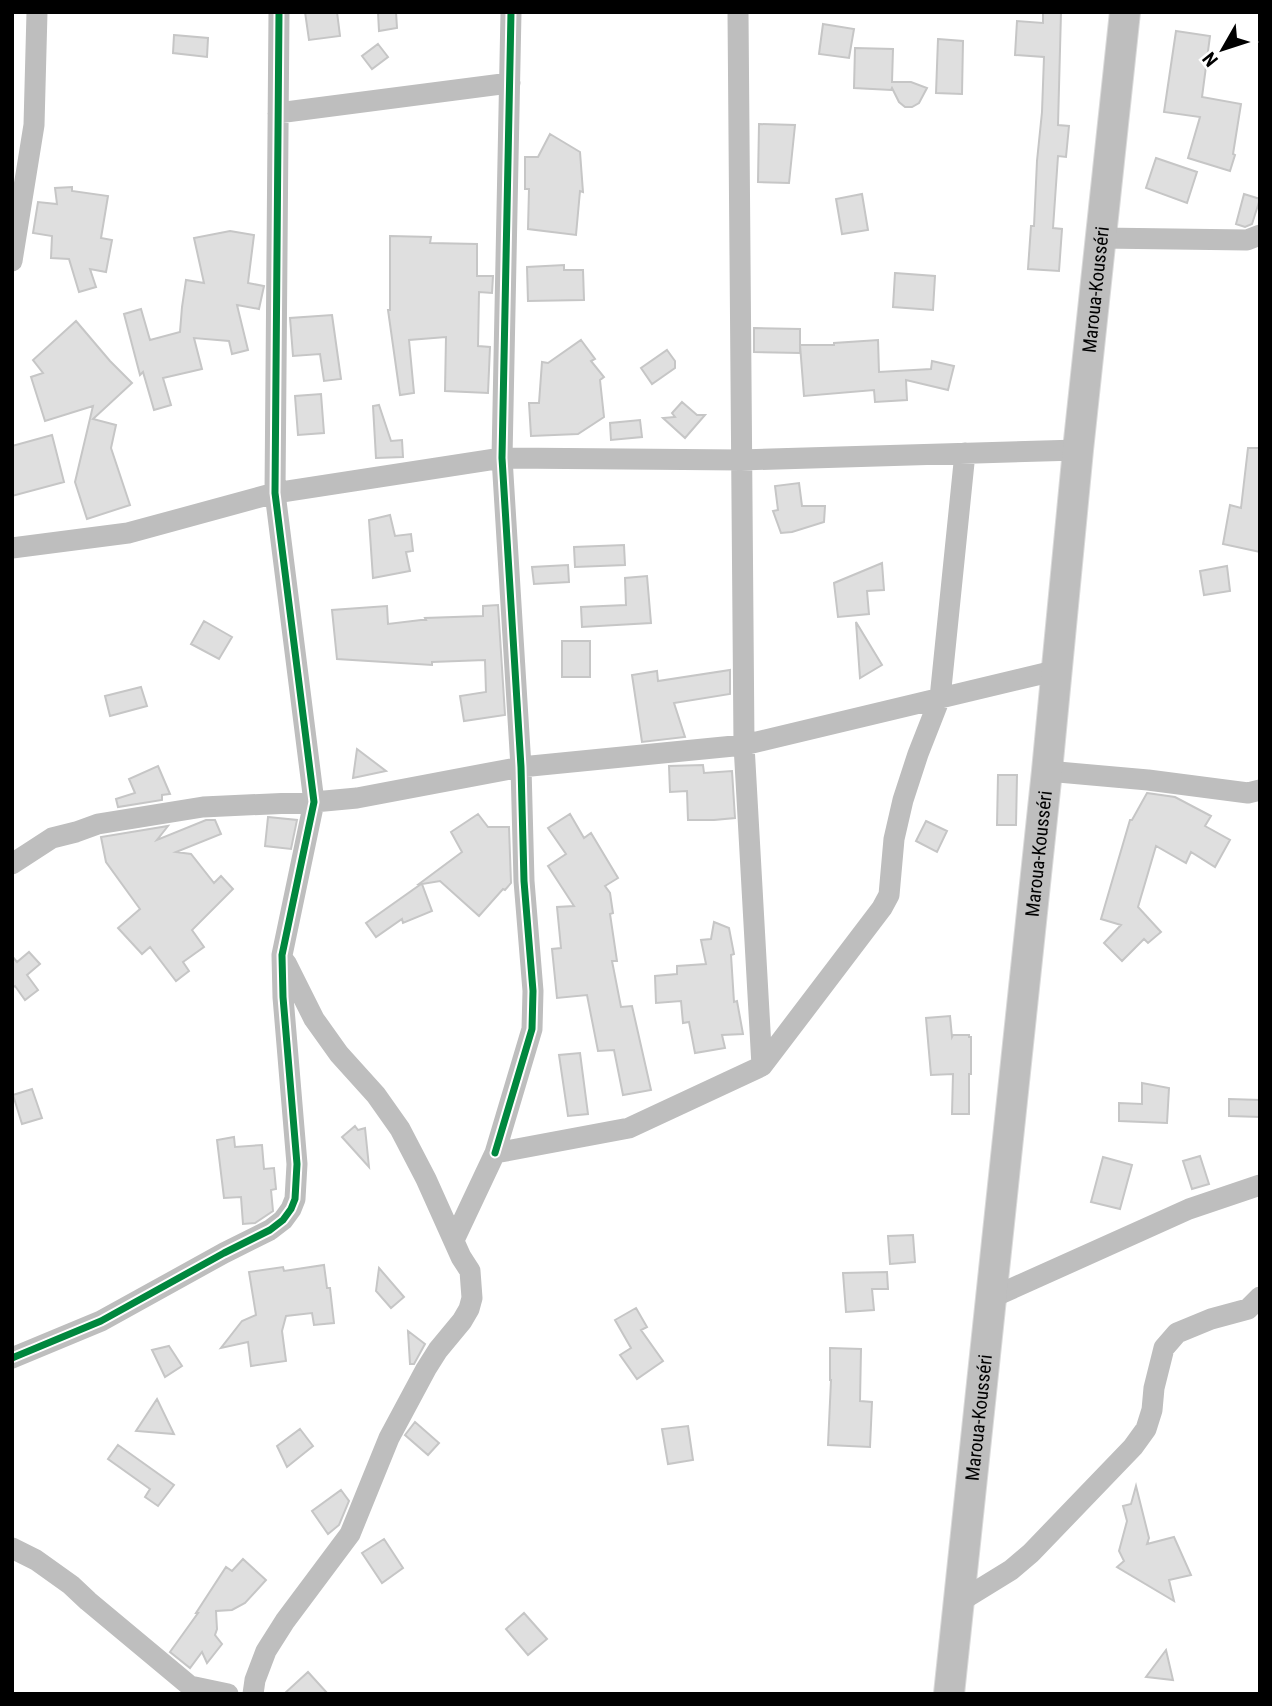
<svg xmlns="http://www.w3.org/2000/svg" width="1272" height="1706" font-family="'Roboto Condensed',sans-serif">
<rect width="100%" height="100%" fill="#fff"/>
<path fill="#dfdfdf" stroke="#c6c6c6" stroke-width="2" d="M 305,12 L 337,12 L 340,36 L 309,40 Z
M 378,12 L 396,12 L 397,28 L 379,31 Z
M 1043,12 L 1061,12 L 1058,125 L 1069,126 L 1066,157 L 1058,156 L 1053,228 L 1062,229 L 1059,271 L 1028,269 L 1031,226 L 1034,226 L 1037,161 L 1042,112 L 1044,57 L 1015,55 L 1017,21 L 1043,23 Z
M 823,24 L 854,29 L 849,58 L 819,54 Z
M 1176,31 L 1210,36 L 1202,97 L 1241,104 L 1233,154 L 1235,155 L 1230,171 L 1188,158 L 1200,117 L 1164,112 Z
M 174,35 L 208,38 L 207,57 L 173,53 Z
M 938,39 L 963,41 L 962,94 L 936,93 Z
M 378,44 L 388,57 L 372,69 L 362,56 Z
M 855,48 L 893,49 L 892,82 L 911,82 L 927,88 L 919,103 L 912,107 L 905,107 L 899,102 L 892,88 L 891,90 L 854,88 Z
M 759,124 L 795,125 L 789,183 L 758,182 Z
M 550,134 L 580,152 L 583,192 L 580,191 L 576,235 L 528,229 L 529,189 L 525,189 L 525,157 L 538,157 Z
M 1156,158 L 1197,172 L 1187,203 L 1146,188 Z
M 72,187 L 72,191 L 108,196 L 101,238 L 112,240 L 106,272 L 90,269 L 96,287 L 79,292 L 69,259 L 51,258 L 52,236 L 33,233 L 38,202 L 57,204 L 55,188 Z
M 862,194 L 868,230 L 842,234 L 836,199 Z
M 1244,194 L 1260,199 L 1252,224 L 1245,227 L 1236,224 Z
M 230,231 L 254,235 L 248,283 L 264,286 L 259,309 L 237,305 L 248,350 L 232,354 L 229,341 L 194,338 L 202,369 L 163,378 L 171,405 L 154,410 L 143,372 L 140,375 L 124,314 L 141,309 L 150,340 L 180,332 L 182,307 L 186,280 L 204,283 L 194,238 Z
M 390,236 L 431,237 L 430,243 L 477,244 L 477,276 L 493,276 L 492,293 L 479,292 L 478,346 L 490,347 L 488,393 L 445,391 L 446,337 L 409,340 L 414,393 L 400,395 L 388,310 L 390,310 Z
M 564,265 L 564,270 L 583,270 L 584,300 L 528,301 L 527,267 Z
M 895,273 L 935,276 L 933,310 L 893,307 Z
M 332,315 L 341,379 L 324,381 L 320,354 L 293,356 L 290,318 Z
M 76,321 L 110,361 L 132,383 L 93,419 L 116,425 L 111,448 L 130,505 L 87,519 L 75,482 L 93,406 L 45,421 L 31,377 L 43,373 L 33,360 Z
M 754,328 L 800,329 L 800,353 L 754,352 Z
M 581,340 L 595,359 L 591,361 L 604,377 L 600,380 L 604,417 L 578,434 L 531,436 L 529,403 L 539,403 L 542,362 L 548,363 Z
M 878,340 L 879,372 L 931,369 L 932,361 L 954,366 L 948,390 L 906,380 L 907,400 L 875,402 L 874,390 L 804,396 L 800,345 L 834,345 L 834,343 Z
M 667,350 L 675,361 L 675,368 L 652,384 L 641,368 Z
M 321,394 L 324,433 L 298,435 L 295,396 Z
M 682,402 L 697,415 L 705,415 L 685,438 L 663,418 L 675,417 L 672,413 Z
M 379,405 L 391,441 L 402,440 L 403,457 L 376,458 L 373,406 Z
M 640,420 L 642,437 L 611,440 L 610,423 Z
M 52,435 L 64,482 L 12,496 L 12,446 Z
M 1248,448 L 1260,448 L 1260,552 L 1223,544 L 1230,505 L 1241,508 Z
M 799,483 L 802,506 L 825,506 L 824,522 L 792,532 L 781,533 L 773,511 L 778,510 L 775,486 Z
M 390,515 L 395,536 L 411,534 L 413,551 L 406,552 L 410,571 L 373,578 L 369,520 Z
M 624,545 L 625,565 L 575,567 L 574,547 Z
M 882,563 L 884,590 L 867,591 L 869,614 L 838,617 L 834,583 Z
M 568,565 L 569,582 L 534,584 L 532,567 Z
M 1227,566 L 1230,591 L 1204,595 L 1200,571 Z
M 647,576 L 651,623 L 582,627 L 581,607 L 626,605 L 625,578 Z
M 498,605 L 505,715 L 464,721 L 460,696 L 486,692 L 485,660 L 432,662 L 432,665 L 337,659 L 332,610 L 387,606 L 388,624 L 421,620 L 426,620 L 425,618 L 483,616 L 483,606 Z
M 204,621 L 232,637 L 219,659 L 191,644 Z
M 856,622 L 882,665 L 860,678 Z
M 562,641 L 590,641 L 590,677 L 562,677 Z
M 730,670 L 730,694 L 674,703 L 685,737 L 642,742 L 632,675 L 657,671 L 658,681 Z
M 141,687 L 147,706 L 110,716 L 105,696 Z
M 357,749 L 386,771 L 353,778 Z
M 703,765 L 704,773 L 732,771 L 735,818 L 714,820 L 688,820 L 687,791 L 670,792 L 669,766 Z
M 158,766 L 170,794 L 162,795 L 162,800 L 118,807 L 116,799 L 135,793 L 129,779 Z
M 998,775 L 1017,775 L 1016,825 L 997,825 Z
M 1147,793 L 1175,797 L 1211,816 L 1205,826 L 1230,840 L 1215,867 L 1191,852 L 1186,863 L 1156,846 L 1138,907 L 1161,932 L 1148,943 L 1144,939 L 1122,961 L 1104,943 L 1121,925 L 1101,919 L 1130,820 L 1132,820 Z
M 478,814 L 488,827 L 509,827 L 511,883 L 505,890 L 503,889 L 479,916 L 440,881 L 422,884 L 432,911 L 403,923 L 402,919 L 376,937 L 366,923 L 421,884 L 419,884 L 462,852 L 451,832 Z
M 570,814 L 584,838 L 591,833 L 618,878 L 605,886 L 610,893 L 613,913 L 610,914 L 617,961 L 612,961 L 621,1007 L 632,1006 L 651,1090 L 623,1095 L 614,1050 L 598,1051 L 587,995 L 557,998 L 552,949 L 561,948 L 557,907 L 574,906 L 548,866 L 566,854 L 548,828 Z
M 268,817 L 297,820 L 291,849 L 265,846 Z
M 206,820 L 215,820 L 221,834 L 176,852 L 191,854 L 214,883 L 221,876 L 233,889 L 192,930 L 204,947 L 183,962 L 189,971 L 176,981 L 150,947 L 142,954 L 118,928 L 140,909 L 106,862 L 101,837 L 168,826 L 157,840 Z
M 926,821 L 947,831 L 937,852 L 916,841 Z
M 714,922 L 729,928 L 734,954 L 731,955 L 734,1002 L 737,1001 L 743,1034 L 722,1035 L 725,1048 L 695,1053 L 689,1022 L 683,1023 L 681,1001 L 656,1003 L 655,976 L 677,974 L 677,966 L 706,964 L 701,940 L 711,939 Z
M 29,952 L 40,964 L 27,975 L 38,990 L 25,1000 L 15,986 L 12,988 L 12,956 L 17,962 Z
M 950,1016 L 952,1037 L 953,1035 L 969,1035 L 969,1037 L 971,1037 L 971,1074 L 969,1074 L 969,1114 L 952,1114 L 953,1074 L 931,1075 L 926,1018 Z
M 580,1053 L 588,1114 L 568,1116 L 559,1055 Z
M 1142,1083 L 1169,1088 L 1167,1123 L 1119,1121 L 1119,1103 L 1142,1104 Z
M 32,1089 L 42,1118 L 22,1124 L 13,1095 Z
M 1229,1099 L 1260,1100 L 1260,1117 L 1229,1116 Z
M 355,1126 L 358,1130 L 365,1128 L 369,1167 L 342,1137 Z
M 234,1137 L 235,1147 L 262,1145 L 264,1169 L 274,1168 L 276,1189 L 271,1190 L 273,1211 L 255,1223 L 243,1224 L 241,1197 L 224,1198 L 217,1140 Z
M 1200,1156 L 1209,1184 L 1192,1189 L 1183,1161 Z
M 1103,1157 L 1132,1165 L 1120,1209 L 1091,1202 Z
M 913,1235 L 915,1262 L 890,1264 L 888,1236 Z
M 324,1265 L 327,1288 L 330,1288 L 334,1323 L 314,1325 L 312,1313 L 286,1316 L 282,1331 L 286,1361 L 251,1366 L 248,1342 L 221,1348 L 242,1321 L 256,1315 L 249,1272 L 283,1267 L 284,1271 Z
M 379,1268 L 404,1297 L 391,1308 L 376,1291 Z
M 887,1272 L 888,1289 L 872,1289 L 874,1310 L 846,1312 L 843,1273 Z
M 636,1308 L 647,1327 L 641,1330 L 663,1361 L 637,1379 L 620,1355 L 631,1348 L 615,1320 Z
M 408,1331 L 425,1344 L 414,1364 L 410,1364 Z
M 169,1346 L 182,1366 L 165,1377 L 152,1350 Z
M 830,1348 L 861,1349 L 860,1401 L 872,1402 L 870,1447 L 828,1445 L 831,1380 L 830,1380 Z
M 157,1399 L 174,1434 L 136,1431 Z
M 415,1422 L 439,1443 L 428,1455 L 405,1435 Z
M 688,1426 L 693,1460 L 668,1464 L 662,1429 Z
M 300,1429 L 313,1446 L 287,1467 L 277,1446 Z
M 118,1445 L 174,1485 L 158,1506 L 145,1497 L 150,1489 L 108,1459 Z
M 1136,1486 L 1149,1538 L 1147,1544 L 1174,1537 L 1191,1575 L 1169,1580 L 1174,1601 L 1117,1567 L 1124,1561 L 1119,1551 L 1127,1521 L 1123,1506 L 1131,1504 Z
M 341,1490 L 349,1501 L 339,1525 L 328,1534 L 312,1511 Z
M 384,1539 L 403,1568 L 382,1583 L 362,1553 Z
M 243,1559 L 266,1580 L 245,1603 L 232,1610 L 216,1611 L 217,1629 L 215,1635 L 222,1644 L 207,1663 L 202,1652 L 190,1668 L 170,1652 L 198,1613 L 196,1613 L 226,1567 L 232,1571 Z
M 524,1613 L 547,1639 L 528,1655 L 506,1629 Z
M 1166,1650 L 1173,1680 L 1146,1677 Z
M 308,1672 L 328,1694 L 284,1694 Z"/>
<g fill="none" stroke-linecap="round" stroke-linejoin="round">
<g stroke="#dbdbdb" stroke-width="32">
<g id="highway">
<path id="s1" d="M 949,1694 L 1047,771 L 1078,450 L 1125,12"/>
</g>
</g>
<path stroke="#bebebe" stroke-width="21" d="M 738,12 L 744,745 L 762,1066
M 278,113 L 510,83
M 1101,238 L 1247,240 L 1260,235
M 12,261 L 34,125 L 37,12
M 12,548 L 128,533 L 275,493 L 502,458 L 741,460 L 1078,450
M 1047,771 L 1148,780 L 1248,793 L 1260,790
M 12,864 L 52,838 L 76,832 L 98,824 L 203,807 L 314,802 L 357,798 L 521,767 L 744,745 L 1058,670
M 495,1153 L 532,1029 L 533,991 L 524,881 L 521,767 L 502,458 L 511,12
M 454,1240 L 495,1153 L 629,1128 L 762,1066 L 882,908 L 889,895 L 894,839 L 903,800 L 918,754 L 940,698 L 965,453
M 991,1298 L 1189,1209 L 1260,1185
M 12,1358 L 101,1321 L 224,1253 L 270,1230 L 283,1220 L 291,1209 L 295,1199 L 297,1164 L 283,997 L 282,955 L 314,802 L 275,493 L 279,12
M 12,1548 L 36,1560 L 71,1585 L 88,1601 L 190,1686 L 228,1694
M 959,1602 L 1011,1570 L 1031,1553 L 1133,1447 L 1146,1429 L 1152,1410 L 1154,1388 L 1164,1348 L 1177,1333 L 1211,1319 L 1248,1309 L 1260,1297
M 253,1694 L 255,1680 L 266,1651 L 285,1621 L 350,1534 L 389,1438 L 426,1369 L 438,1350 L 462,1321 L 469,1309 L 472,1298 L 470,1271 L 461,1257 L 426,1179 L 400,1129 L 376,1095 L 339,1054 L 314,1019 L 286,963"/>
<use href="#highway" stroke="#bebebe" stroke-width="30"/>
<g stroke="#fff" stroke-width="11">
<path id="cycleway" d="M 495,1153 L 532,1029 L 533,991 L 524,881 L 521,767 L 502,458 L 511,12
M 12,1358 L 101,1321 L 224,1253 L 270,1230 L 283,1220 L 291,1209 L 295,1199 L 297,1164 L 283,997 L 282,955 L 314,802 L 275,493 L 279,12"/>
</g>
<use href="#cycleway" stroke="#00873e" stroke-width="7"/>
</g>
<g text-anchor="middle" stroke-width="7" stroke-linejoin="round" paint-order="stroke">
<g font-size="19" fill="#000" stroke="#fff">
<text dy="7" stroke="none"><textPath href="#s1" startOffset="1412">Maroua-Kousséri</textPath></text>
<text dy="7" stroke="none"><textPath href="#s1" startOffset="845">Maroua-Kousséri</textPath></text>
<text dy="7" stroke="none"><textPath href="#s1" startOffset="278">Maroua-Kousséri</textPath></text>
</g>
</g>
<rect width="1272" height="1706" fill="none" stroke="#000000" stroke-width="28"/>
<g transform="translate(1223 49) rotate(231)" stroke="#ffffff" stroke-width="5" paint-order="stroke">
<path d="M0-5L12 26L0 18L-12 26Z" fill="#000000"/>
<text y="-10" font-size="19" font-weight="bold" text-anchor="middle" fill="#000000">N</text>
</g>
</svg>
